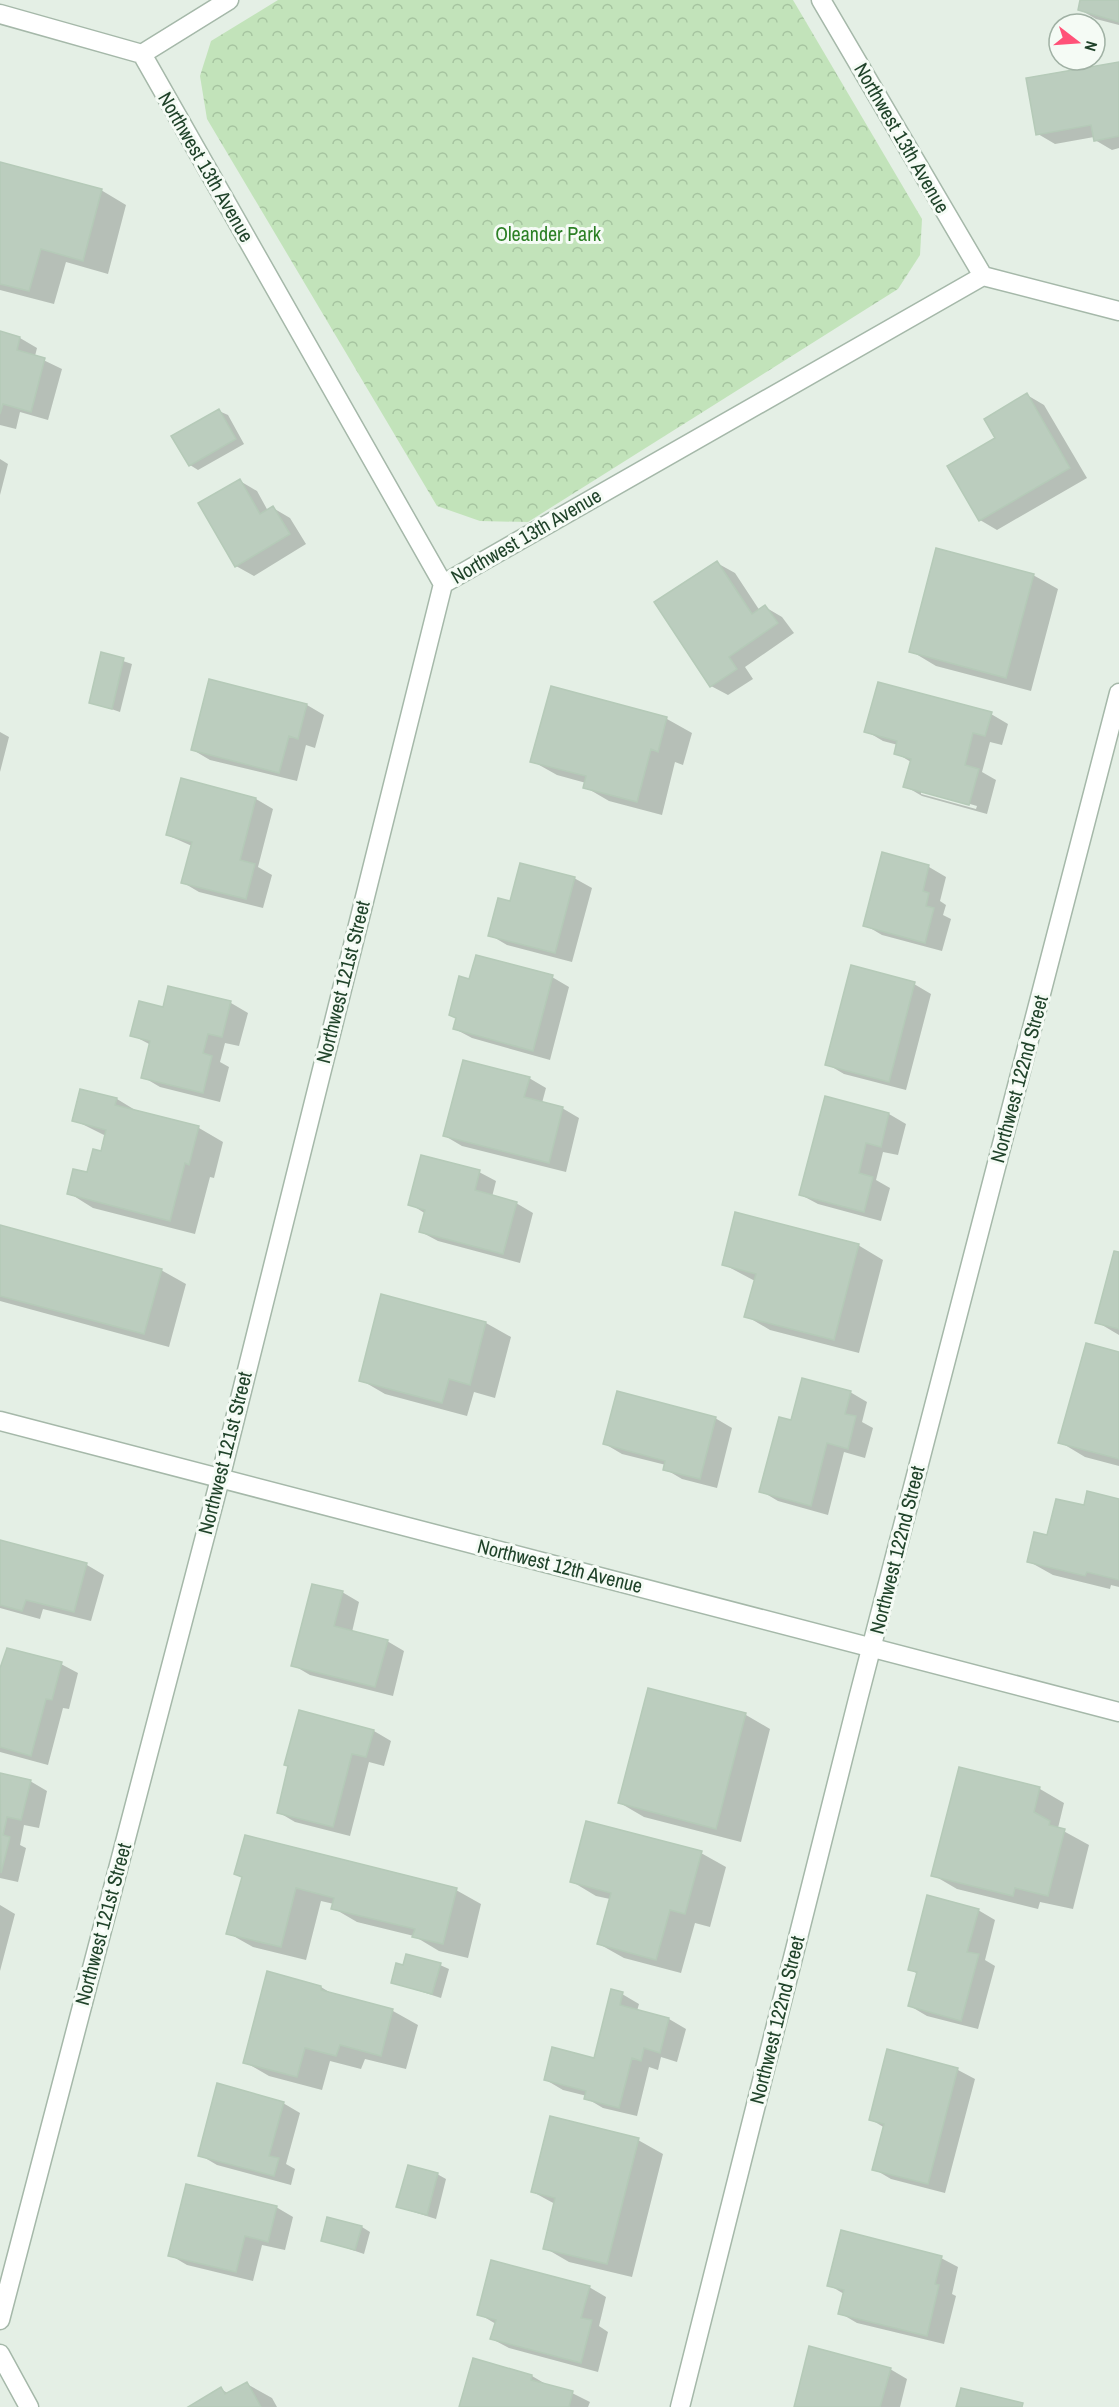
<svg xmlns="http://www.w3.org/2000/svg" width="1119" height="2407" font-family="'Archivo Narrow',sans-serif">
<defs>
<pattern id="park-crowns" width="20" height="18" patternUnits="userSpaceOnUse" patternTransform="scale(1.5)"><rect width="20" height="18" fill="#c2e3ba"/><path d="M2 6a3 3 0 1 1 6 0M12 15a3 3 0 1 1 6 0" fill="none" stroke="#a6c4a0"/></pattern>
</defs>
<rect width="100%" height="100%" fill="#e4efe5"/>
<path fill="url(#park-crowns)" d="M 278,0 L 793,0 L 922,219 L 920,255 L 898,289 L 528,522 L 480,521 L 437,506 L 207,119 L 200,76 L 211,41 Z"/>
<path fill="#0003" fill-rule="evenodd" d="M 1082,0 L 1119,0 L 1119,25 L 1096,19 L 1079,9 Z
M 1119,63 L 1119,148 L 1112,150 L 1095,140 L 1094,137 L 1055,144 L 1038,134 Z
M 0,163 L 101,190 L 126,205 L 108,274 L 66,262 L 54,304 L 0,290 Z
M 0,333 L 20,338 L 37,348 L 35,356 L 62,369 L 48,420 L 20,412 L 16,429 L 0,425 Z
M 1027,395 L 1044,405 L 1087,478 L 997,530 L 980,520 L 997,439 Z
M 219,411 L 228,415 L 244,444 L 198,470 L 190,465 Z
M 0,459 L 8,464 L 0,495 Z
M 240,481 L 257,491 L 268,511 L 273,508 L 290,518 L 306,544 L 254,576 L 236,566 Z
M 717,563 L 735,573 L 760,611 L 765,607 L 782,617 L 794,633 L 745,667 L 753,679 L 728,695 L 711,686 Z
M 1033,575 L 1058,589 L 1031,691 L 936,666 L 911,651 Z
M 102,654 L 132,664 L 120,712 L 91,702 Z
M 210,681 L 307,705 L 324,715 L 315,748 L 306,745 L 297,781 L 210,760 L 193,750 Z
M 552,687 L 667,719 L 692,733 L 683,765 L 675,762 L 662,815 L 609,801 L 585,787 L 586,783 L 557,775 L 532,761 Z
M 991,714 L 1008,724 L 1002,745 L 990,742 L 982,772 L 996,780 L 987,814 L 922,796 L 905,786 L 911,762 L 896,753 L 898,745 L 883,741 L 866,731 ZM 921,790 L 977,806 L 976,809 L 921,794 Z
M 0,732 L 9,737 L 0,772 Z
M 182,780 L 256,799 L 273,809 L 258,867 L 272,875 L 263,908 L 199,892 L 182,882 L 192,846 L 167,835 Z
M 883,854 L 929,867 L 946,877 L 940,901 L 946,905 L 943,915 L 951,919 L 942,951 L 882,935 L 865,925 Z
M 574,878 L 592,888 L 572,962 L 507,945 L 490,935 L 511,903 Z
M 552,977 L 569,987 L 550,1060 L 472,1038 L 455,1029 L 470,981 Z
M 914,984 L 931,994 L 906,1090 L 844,1074 L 827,1064 Z
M 169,987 L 231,1003 L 248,1013 L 239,1046 L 225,1043 L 220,1062 L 229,1067 L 220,1102 L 160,1087 L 143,1077 L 151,1045 L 132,1035 L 164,1009 Z
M 529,1078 L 546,1088 L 542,1103 L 562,1108 L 579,1118 L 566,1172 L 462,1146 L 445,1136 Z
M 826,1098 L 889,1114 L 906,1124 L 898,1155 L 883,1152 L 876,1180 L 890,1188 L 881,1221 L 818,1204 L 801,1195 Z
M 117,1099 L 140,1113 L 199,1128 L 223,1142 L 214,1178 L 210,1177 L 195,1234 L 93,1208 L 69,1193 L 88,1174 L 102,1153 L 106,1136 L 74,1120 Z
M 479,1172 L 496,1181 L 492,1197 L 516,1203 L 533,1213 L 520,1263 L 438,1241 L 421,1232 L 426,1214 L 410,1204 Z
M 0,1227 L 161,1270 L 186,1284 L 169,1347 L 0,1301 Z
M 858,1245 L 883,1260 L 859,1353 L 770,1330 L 746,1316 L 755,1281 L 723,1264 Z
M 1119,1254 L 1119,1335 L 1097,1322 Z
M 383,1296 L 486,1323 L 511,1337 L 495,1398 L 474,1392 L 467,1416 L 385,1394 L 361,1380 Z
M 1119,1354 L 1119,1466 L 1085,1457 L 1060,1442 Z
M 850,1392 L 867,1402 L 862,1422 L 873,1428 L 865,1458 L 844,1452 L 828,1515 L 778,1501 L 761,1491 L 792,1421 Z
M 715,1418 L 732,1428 L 717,1488 L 682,1479 L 665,1469 L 666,1465 L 622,1454 L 605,1444 Z
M 1119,1501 L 1119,1587 L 1111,1585 L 1110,1589 L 1053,1575 L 1028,1561 L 1048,1537 L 1085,1507 Z
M 0,1541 L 87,1565 L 104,1575 L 91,1621 L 43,1609 L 40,1619 L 0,1608 Z
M 342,1592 L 359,1602 L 352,1632 L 387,1641 L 404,1651 L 393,1696 L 310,1675 L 293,1665 Z
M 61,1664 L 78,1673 L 69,1709 L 63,1708 L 48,1765 L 0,1752 L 0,1669 Z
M 649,1690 L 746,1715 L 770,1729 L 741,1842 L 644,1817 L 620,1803 Z
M 374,1731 L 391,1741 L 384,1766 L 369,1762 L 350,1836 L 295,1822 L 278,1812 Z
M 0,1774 L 30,1781 L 47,1791 L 39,1828 L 24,1825 L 20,1845 L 26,1848 L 18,1882 L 0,1878 Z
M 1040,1789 L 1064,1803 L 1058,1828 L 1089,1845 L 1073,1909 L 1040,1902 L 1038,1909 L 957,1889 L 933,1875 Z
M 701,1853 L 726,1867 L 710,1927 L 695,1923 L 681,1973 L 624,1958 L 599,1944 L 610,1899 L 596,1896 L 571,1881 Z
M 236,1873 L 456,1890 L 481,1904 L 468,1958 L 439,1951 L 414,1936 L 357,1922 L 333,1908 L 334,1904 L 321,1901 L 306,1960 L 253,1947 L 228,1933 L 243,1878 Z
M 0,1905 L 15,1914 L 0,1971 Z
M 978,1910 L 995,1920 L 985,1960 L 995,1966 L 978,2029 L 927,2016 L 910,2006 L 918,1974 L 909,1969 Z
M 440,1965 L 449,1969 L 441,1998 L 392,1982 L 404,1967 Z
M 321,1987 L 334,1995 L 393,2011 L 418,2025 L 406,2069 L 365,2059 L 361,2069 L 330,2061 L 322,2090 L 269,2076 L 245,2062 Z
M 622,1994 L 639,2004 L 637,2011 L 669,2019 L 686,2029 L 677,2062 L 661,2057 L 658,2070 L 649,2067 L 637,2116 L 603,2108 L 586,2098 L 587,2096 L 563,2090 L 546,2080 L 595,2060 Z
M 958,2070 L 975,2079 L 945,2193 L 891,2179 L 874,2169 L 885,2128 L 870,2119 Z
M 283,2103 L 300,2113 L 286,2164 L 295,2169 L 291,2185 L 217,2165 L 200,2155 Z
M 638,2140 L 663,2154 L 632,2277 L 569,2262 L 545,2248 L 555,2204 L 533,2192 Z
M 437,2174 L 446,2179 L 436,2219 L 398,2207 Z
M 276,2207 L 293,2217 L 285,2250 L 262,2245 L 253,2281 L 187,2265 L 170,2255 Z
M 362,2227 L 370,2232 L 364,2254 L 323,2240 Z
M 941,2258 L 958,2267 L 952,2294 L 956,2296 L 944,2344 L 857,2323 L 840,2313 L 844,2294 L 829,2285 Z
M 589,2287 L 606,2297 L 599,2326 L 608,2332 L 598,2372 L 509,2348 L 492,2339 L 496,2324 L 479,2314 Z
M 890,2369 L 907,2379 L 900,2407 L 795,2407 Z
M 532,2376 L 549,2386 L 572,2393 L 590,2402 L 588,2407 L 461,2407 Z
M 247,2384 L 272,2398 L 277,2407 L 191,2407 L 221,2389 L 229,2394 Z"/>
<path fill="#bbcdbe" stroke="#b5cab8" stroke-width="1.5" d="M 1080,0 L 1119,0 L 1119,22 L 1078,10 Z
M 1119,62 L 1119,136 L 1094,141 L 1091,125 L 1036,135 L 1026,78 Z
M 0,162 L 102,189 L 83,261 L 41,249 L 29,291 L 0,284 Z
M 0,331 L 20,337 L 17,350 L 45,358 L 31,412 L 3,404 L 0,414 Z
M 1027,393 L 1070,468 L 979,521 L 947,466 L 995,438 L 984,419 Z
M 219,409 L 236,439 L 189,466 L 171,436 Z
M 240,479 L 260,514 L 273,506 L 290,534 L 235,567 L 198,503 Z
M 936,548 L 1034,574 L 1006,678 L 909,652 Z
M 717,561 L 752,614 L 765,605 L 778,623 L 729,657 L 737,669 L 710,687 L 654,602 Z
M 101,652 L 124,658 L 112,709 L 89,703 Z
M 209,679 L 307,704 L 298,739 L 289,736 L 279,773 L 191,750 Z
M 878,682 L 992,712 L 985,736 L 973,733 L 965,765 L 979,769 L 969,805 L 903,787 L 911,759 L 894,754 L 897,741 L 864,732 Z
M 551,686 L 667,717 L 658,752 L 651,749 L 637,802 L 583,788 L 586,776 L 530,762 Z
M 181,778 L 256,798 L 240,860 L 255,864 L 246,899 L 181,883 L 192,842 L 166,835 Z
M 882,852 L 929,865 L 923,891 L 929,893 L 926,906 L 934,908 L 925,943 L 863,926 Z
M 520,863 L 575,877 L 555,953 L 488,936 L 498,898 L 510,901 Z
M 476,955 L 553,975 L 533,1051 L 453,1029 L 456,1018 L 449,1015 L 459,976 L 469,979 Z
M 851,965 L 915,982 L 889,1082 L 825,1065 Z
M 168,986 L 231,1001 L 222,1037 L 208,1034 L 203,1053 L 212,1056 L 203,1093 L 141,1078 L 150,1041 L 130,1036 L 139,1001 L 163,1007 Z
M 463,1060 L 530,1077 L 524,1097 L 563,1107 L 549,1163 L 443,1136 Z
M 80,1089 L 117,1098 L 115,1105 L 199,1126 L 189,1165 L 185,1163 L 170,1221 L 67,1194 L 73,1169 L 87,1172 L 93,1149 L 101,1151 L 106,1130 L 72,1121 Z
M 825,1096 L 889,1113 L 881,1147 L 866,1143 L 859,1173 L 873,1177 L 864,1212 L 799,1195 Z
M 421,1155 L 480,1170 L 475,1190 L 517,1202 L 503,1254 L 419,1232 L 425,1210 L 408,1205 Z
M 735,1212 L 859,1244 L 834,1340 L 744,1317 L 756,1274 L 722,1265 Z
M 0,1225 L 162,1269 L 144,1334 L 0,1296 Z
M 1114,1251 L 1119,1252 L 1119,1329 L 1095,1323 Z
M 381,1294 L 486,1322 L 470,1385 L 449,1379 L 442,1403 L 359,1381 Z
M 1086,1343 L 1119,1352 L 1119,1459 L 1058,1443 Z
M 802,1378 L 851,1391 L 845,1414 L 856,1416 L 848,1449 L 827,1443 L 811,1506 L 759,1492 L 779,1417 L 791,1420 Z
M 617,1391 L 716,1417 L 700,1479 L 663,1470 L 665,1461 L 603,1444 Z
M 1087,1491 L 1119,1499 L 1119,1580 L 1087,1572 L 1085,1576 L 1027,1562 L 1034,1532 L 1047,1535 L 1056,1499 L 1084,1505 Z
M 0,1540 L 87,1563 L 74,1612 L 26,1600 L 22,1611 L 0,1605 Z
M 312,1584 L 343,1591 L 334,1626 L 388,1640 L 375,1687 L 291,1666 Z
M 7,1648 L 62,1662 L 52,1700 L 46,1699 L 31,1756 L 0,1747 L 0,1668 Z
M 648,1688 L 746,1713 L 716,1829 L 618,1803 Z
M 299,1710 L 374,1730 L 366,1757 L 352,1754 L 333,1827 L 277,1813 L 288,1766 L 284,1765 Z
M 959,1767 L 1040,1787 L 1034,1812 L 1050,1821 L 1049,1825 L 1065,1829 L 1048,1896 L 1015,1888 L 1013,1896 L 931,1876 Z
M 0,1773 L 31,1780 L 21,1820 L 7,1817 L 3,1835 L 10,1837 L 1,1873 Z
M 586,1821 L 702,1851 L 685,1914 L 670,1910 L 656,1960 L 597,1944 L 611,1893 L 570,1882 Z
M 245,1835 L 457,1888 L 443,1944 L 412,1937 L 415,1929 L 331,1909 L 334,1898 L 296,1888 L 281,1947 L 226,1934 L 242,1877 L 234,1874 Z
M 927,1895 L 979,1909 L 967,1952 L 979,1954 L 961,2021 L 908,2006 L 917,1972 L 908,1970 Z
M 406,1954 L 441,1963 L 432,1994 L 391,1983 L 396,1963 L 403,1965 Z
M 267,1971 L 321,1986 L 321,1990 L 393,2009 L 381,2056 L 340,2045 L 336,2056 L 305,2048 L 297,2077 L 243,2063 Z
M 611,1989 L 623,1992 L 620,2005 L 669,2018 L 660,2053 L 644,2048 L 641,2061 L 632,2058 L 619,2108 L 584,2099 L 586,2091 L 544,2080 L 552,2047 L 594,2058 Z
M 887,2049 L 958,2068 L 928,2184 L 872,2170 L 884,2124 L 869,2120 Z
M 217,2083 L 284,2102 L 269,2156 L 279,2158 L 274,2176 L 198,2156 Z
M 550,2116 L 639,2138 L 607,2264 L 543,2249 L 555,2198 L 531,2192 Z
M 408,2165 L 438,2173 L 427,2215 L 396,2207 Z
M 186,2184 L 277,2206 L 268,2242 L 245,2236 L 236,2272 L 168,2256 Z
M 327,2217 L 362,2226 L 355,2250 L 321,2241 Z
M 841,2230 L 942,2256 L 935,2284 L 939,2285 L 927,2336 L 838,2314 L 844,2290 L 827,2286 Z
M 491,2260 L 590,2286 L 581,2318 L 592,2320 L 581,2363 L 490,2339 L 496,2320 L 477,2315 Z
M 809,2346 L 891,2368 L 880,2407 L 794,2407 Z
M 473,2358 L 532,2375 L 531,2380 L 573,2391 L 569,2407 L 459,2407 Z
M 247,2382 L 261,2407 L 188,2407 L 221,2387 L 225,2394 Z
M 961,2388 L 1023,2403 L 1022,2407 L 956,2407 Z"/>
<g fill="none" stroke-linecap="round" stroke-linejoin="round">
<g stroke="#a5b8a9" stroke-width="21">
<path id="minor" d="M 821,0 L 983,276
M 0,14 L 142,54 L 443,584
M 142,54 L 229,0
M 443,584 L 983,276 L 1119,311
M 0,2320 L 220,1479 L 443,584
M 0,2354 L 29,2407
M 680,2407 L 858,1699 L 1119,693"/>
</g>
<g stroke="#a5b8a9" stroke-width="21">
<path id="tertiary" d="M 0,1421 L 1119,1712"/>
</g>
<use href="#minor" stroke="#fff" stroke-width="18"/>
<use href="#tertiary" stroke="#fff" stroke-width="18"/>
</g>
<g text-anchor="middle" stroke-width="6" stroke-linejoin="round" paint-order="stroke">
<g font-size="20" fill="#20432a" stroke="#f5fbf5">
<text transform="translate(902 138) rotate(60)" y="7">Northwest 13th Avenue</text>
<text transform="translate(206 167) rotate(60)" y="7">Northwest 13th Avenue</text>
<text transform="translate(526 536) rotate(-30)" y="7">Northwest 13th Avenue</text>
<text transform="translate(343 982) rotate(-76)" y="7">Northwest 121st Street</text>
<text transform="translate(1019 1079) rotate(-75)" y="7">Northwest 122nd Street</text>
<text transform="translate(225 1453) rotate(-76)" y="7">Northwest 121st Street</text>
<text transform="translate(897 1550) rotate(-76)" y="7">Northwest 122nd Street</text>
<text transform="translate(560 1566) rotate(14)" y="7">Northwest 12th Avenue</text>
<text transform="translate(103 1924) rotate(-75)" y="7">Northwest 121st Street</text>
<text transform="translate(777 2020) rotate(-76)" y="7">Northwest 122nd Street</text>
</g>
<g font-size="20" fill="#2c8025" stroke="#f5fbf5">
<text x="548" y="241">Oleander Park</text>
</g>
</g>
<g transform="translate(1077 42) rotate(107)"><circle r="28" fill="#f5fbf5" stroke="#a0b1a4" stroke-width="1.5"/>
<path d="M0-4.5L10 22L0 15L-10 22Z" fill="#ff5278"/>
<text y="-9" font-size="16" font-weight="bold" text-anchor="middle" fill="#20432a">N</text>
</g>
</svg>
